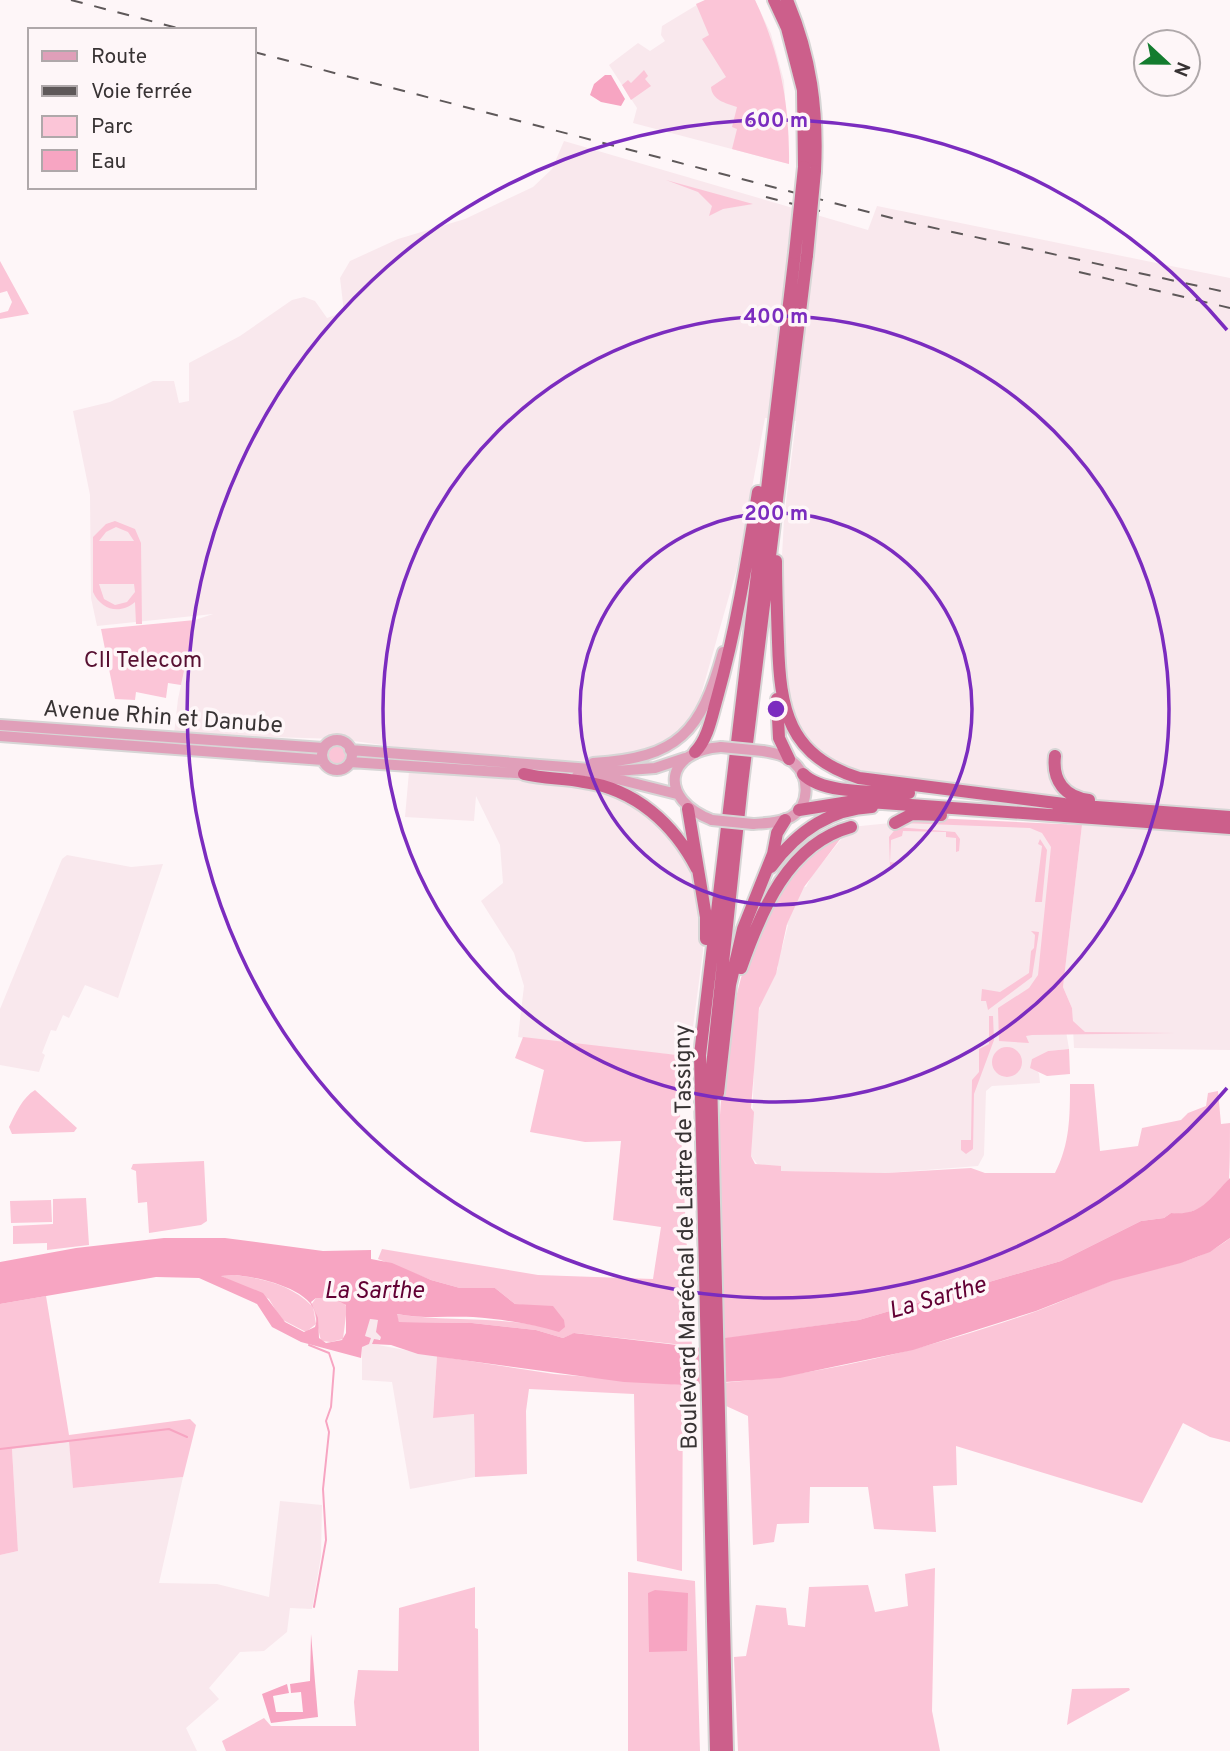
<svg xmlns="http://www.w3.org/2000/svg" width="1230" height="1751" font-family="Overpass,sans-serif">
<rect width="100%" height="100%" fill="#fef6f8"/>
<path fill="#f9e8ed" d="M 705,0 L 755,0 L 771,34 L 784,81 L 789,164 L 633,123 L 637,108 L 609,65 L 638,43 L 650,51 L 665,41 L 661,35 L 662,26 Z
M 564,141 L 868,230 L 877,206 L 1230,278 L 1230,818 L 855,773 L 815,753 L 788,709 L 780,593 L 784,519 L 796,421 L 765,418 L 737,568 L 697,709 L 682,730 L 649,751 L 593,761 L 525,760 L 523,778 L 594,785 L 647,813 L 676,844 L 691,872 L 702,920 L 703,951 L 690,1050 L 677,1055 L 571,1045 L 518,1037 L 524,986 L 514,953 L 481,901 L 503,883 L 500,845 L 476,796 L 474,821 L 405,817 L 411,749 L 339,739 L 174,734 L 178,699 L 195,620 L 213,614 L 97,626 L 91,598 L 90,495 L 73,411 L 110,402 L 153,381 L 174,381 L 179,403 L 189,401 L 189,363 L 240,336 L 292,300 L 304,297 L 315,301 L 327,318 L 344,312 L 340,278 L 350,261 L 398,239 L 465,219 L 533,187 L 552,169 Z
M 900,822 L 1067,824 L 1061,1001 L 1069,1049 L 1048,1051 L 1032,1059 L 1039,1074 L 1040,1083 L 992,1086 L 986,1091 L 984,1155 L 978,1166 L 886,1173 L 781,1171 L 781,1167 L 758,1165 L 751,1156 L 755,1038 L 760,1004 L 778,968 L 778,964 L 770,962 L 773,946 L 782,948 L 788,925 L 785,924 L 791,915 L 783,911 L 797,884 L 806,887 L 811,877 L 810,872 L 814,873 L 851,827 Z
M 1082,825 L 1230,829 L 1230,1050 L 1074,1048 L 1072,1008 L 1063,987 Z
M 67,855 L 131,867 L 163,864 L 118,998 L 85,985 L 69,1018 L 63,1015 L 56,1031 L 51,1030 L 42,1053 L 45,1055 L 39,1072 L 0,1065 L 0,1009 L 62,859 Z
M 369,1319 L 378,1320 L 382,1337 L 373,1344 L 437,1356 L 433,1417 L 474,1414 L 475,1477 L 410,1489 L 392,1382 L 362,1380 L 362,1347 L 371,1338 L 365,1336 Z
M 69,1442 L 74,1488 L 183,1477 L 159,1583 L 217,1584 L 269,1597 L 280,1501 L 322,1505 L 321,1556 L 312,1609 L 290,1608 L 287,1632 L 264,1651 L 240,1652 L 209,1688 L 219,1699 L 186,1728 L 197,1751 L 0,1751 L 0,1555 L 18,1551 L 12,1449 Z"/>
<path fill="#fbc5d7" fill-rule="evenodd" d="M 705,0 L 755,0 C 780,53 790,105 789,164 L 732,149 L 737,129 L 732,127 L 737,107 C 725,103 712,100 711,87 L 726,77 L 702,39 L 709,35 L 696,4 Z
M 644,70 L 648,76 L 645,79 L 651,86 L 631,100 L 622,85 L 628,80 L 631,83 Z
M 666,180 L 753,204 L 723,209 L 709,216 L 712,206 L 698,192 Z
M 0,261 L 29,314 L 0,319 L 0,313 L 8,311 L 12,302 L 7,291 L 0,293 Z
M 115,521 L 135,529 L 141,543 L 142,624 L 136,624 L 135,602 C 120,615 101,610 93,592 L 93,537 L 106,524 ZM 116,527 L 128,532 L 134,541 L 99,541 L 106,532 ZM 99,584 L 134,584 L 135,592 L 127,602 L 115,605 L 104,599 Z
M 195,620 L 181,685 L 168,683 L 166,698 L 136,692 L 135,700 L 115,699 L 101,629 Z
M324 755a12 12 0 1 1 24 0a12 12 0 1 1-24 0Z
M 912,817 L 1082,825 L 1063,987 L 1072,1008 L 1073,1021 L 1085,1032 L 1175,1033 L 1032,1035 L 1026,1036 L 1029,1043 L 999,1041 L 998,1008 L 1029,988 L 1038,975 L 1051,847 L 1042,833 L 1030,828 L 902,823 Z
M 897,827 L 955,832 L 960,839 L 959,851 L 956,852 L 956,838 L 946,837 L 946,832 L 903,831 L 902,836 L 891,840 L 890,862 L 896,863 L 890,867 L 889,837 Z
M 844,834 L 804,887 L 787,924 L 776,974 L 759,1008 L 751,1108 L 754,1112 L 751,1156 L 755,1164 L 781,1166 L 781,1171 L 886,1173 L 971,1168 L 985,1173 L 1055,1173 C 1070,1144 1070,1116 1070,1084 L 1094,1084 L 1100,1151 L 1138,1146 L 1142,1128 L 1181,1120 L 1188,1113 L 1206,1106 L 1208,1093 L 1218,1091 L 1221,1124 L 1230,1123 C 1230,1135 1230,1170 1229,1179 C 1220,1197 1192,1219 1171,1213 L 1164,1218 L 1141,1221 L 1061,1261 L 859,1320 L 722,1339 C 716,1200 702,973 799,862 C 809,850 830,842 844,834 Z
M 1040,839 L 1047,850 L 1042,902 L 1035,902 L 1042,846 L 1038,844 Z
M 1031,931 L 1039,932 L 1032,977 L 988,1010 L 986,1001 L 981,1001 L 982,989 L 1000,992 L 1029,973 L 1031,951 L 1034,948 L 1035,935 Z
M 989,1016 L 993,1016 L 994,1040 L 974,1094 L 973,1149 L 966,1154 L 961,1150 L 961,1140 L 971,1140 L 972,1080 L 979,1072 L 979,1049 L 989,1044 Z
M 523,1037 L 677,1055 L 692,1346 L 575,1333 L 563,1338 L 536,1330 L 472,1323 L 399,1322 L 396,1314 C 444,1322 491,1316 539,1326 L 544,1308 L 515,1304 L 495,1288 L 460,1288 L 431,1280 L 378,1259 L 382,1249 L 538,1275 L 653,1279 L 661,1227 L 613,1220 L 621,1141 L 585,1142 L 530,1132 L 544,1070 L 515,1058 Z
M992 1062a15 15 0 1 1 30 0a15 15 0 1 1-30 0Z
M 1069,1049 L 1070,1074 L 1047,1076 L 1030,1068 L 1032,1059 L 1048,1051 Z
M 35,1090 L 77,1128 L 74,1132 L 12,1134 L 9,1127 C 15,1114 23,1097 35,1090 Z
M 204,1161 L 207,1221 L 201,1225 L 149,1233 L 147,1202 L 138,1203 L 136,1171 L 131,1169 L 133,1164 Z
M 86,1198 L 89,1245 L 47,1250 L 47,1243 L 13,1244 L 13,1226 L 53,1224 L 53,1199 Z
M 51,1200 L 52,1222 L 11,1223 L 10,1201 Z
M 1230,1238 L 1230,1442 L 1210,1437 L 1183,1423 L 1142,1503 L 956,1446 L 957,1485 L 933,1486 L 936,1532 L 874,1529 L 868,1487 L 810,1487 L 809,1523 L 777,1524 L 774,1542 L 753,1545 L 748,1416 L 724,1405 L 721,1383 C 830,1374 934,1347 1037,1311 C 1062,1302 1086,1290 1111,1281 C 1151,1267 1196,1266 1230,1238 Z
M 235,1275 C 261,1278 292,1285 311,1305 L 316,1298 L 342,1301 L 347,1307 L 343,1339 L 331,1342 L 321,1341 L 313,1306 L 316,1324 L 306,1332 L 281,1319 L 269,1299 L 221,1276 Z
M 46,1296 L 69,1435 L 190,1419 L 196,1425 L 183,1477 L 73,1488 L 69,1442 L 12,1449 L 18,1551 L 0,1555 L 0,1304 Z
M 437,1356 L 554,1374 L 683,1385 L 682,1571 L 637,1561 L 634,1394 L 529,1389 L 526,1411 L 527,1474 L 475,1477 L 474,1414 L 433,1418 Z
M 935,1568 L 932,1711 L 940,1751 L 738,1751 L 734,1657 L 746,1656 L 756,1605 L 786,1608 L 788,1625 L 805,1627 L 809,1587 L 868,1585 L 875,1612 L 908,1606 L 905,1574 Z
M 628,1572 L 695,1581 L 700,1751 L 628,1751 Z
M 475,1587 L 475,1628 L 478,1629 L 479,1751 L 226,1751 L 222,1741 L 264,1718 L 271,1726 L 356,1726 L 354,1702 L 358,1670 L 398,1671 L 399,1608 Z
M 1129,1688 L 1130,1690 L 1067,1725 L 1072,1689 Z"/>
<path fill="#f7a5c2" fill-rule="evenodd" d="M 605,75 L 611,75 L 625,99 L 621,106 L 601,102 L 590,95 L 594,84 Z
M 1230,1178 L 1230,1238 L 1210,1252 L 1181,1263 L 1112,1281 L 1036,1311 L 913,1350 L 780,1378 L 683,1385 L 624,1382 L 418,1354 L 391,1345 L 372,1344 L 374,1339 L 380,1340 L 381,1337 L 376,1332 L 378,1320 L 370,1319 L 365,1336 L 371,1338 L 369,1344 L 362,1347 L 361,1358 L 301,1342 L 272,1327 L 257,1304 L 199,1278 L 156,1277 L 0,1304 L 0,1262 L 76,1248 L 164,1238 L 225,1238 L 323,1251 L 371,1250 L 371,1259 L 392,1263 L 431,1280 L 460,1288 L 495,1288 L 515,1304 L 553,1306 L 564,1320 L 565,1327 L 559,1332 C 532,1324 502,1319 473,1317 C 447,1316 423,1319 397,1314 L 399,1322 L 472,1323 L 536,1330 L 563,1338 L 574,1333 L 703,1348 L 725,1338 L 859,1320 L 1061,1261 L 1141,1221 L 1164,1218 L 1171,1213 C 1202,1216 1210,1198 1230,1178 ZM 235,1275 C 258,1277 327,1291 315,1327 L 304,1332 L 285,1322 L 263,1293 L 221,1276 ZM 316,1298 L 337,1300 L 346,1305 L 346,1333 L 342,1340 L 326,1343 L 319,1338 L 318,1318 L 311,1302 Z
M 655,1590 L 688,1593 L 687,1651 L 649,1652 L 648,1593 Z
M 311,1634 L 318,1717 L 271,1723 L 262,1694 L 287,1684 L 289,1693 L 273,1696 L 276,1712 L 303,1712 L 301,1692 L 291,1693 L 290,1684 L 310,1681 Z"/>
<g fill="none" stroke-linecap="round" stroke-linejoin="round">
<path stroke="#f7a5c2" stroke-width="2" d="M 309,1345 L 329,1353 L 334,1368 L 331,1407 L 326,1421 L 329,1432 L 323,1489 L 326,1540 L 314,1607
M 0,1449 L 169,1429 L 187,1437"/>
<g stroke="#d7d6d6" stroke-width="14">
<path id="primary" d="M 0,725 L 323,748
M 0,736 L 323,760
M322 755a15 15 0 1 1 30 0a15 15 0 1 1-30 0Z
M 350,750 L 616,771 L 655,768 L 685,758
M 350,762 L 530,774
M 593,763 C 679,758 701,732 723,652
M 577,776 L 617,779 L 677,794
M 712,820 C 658,799 664,751 721,747
M 753,824 C 766,823 779,823 791,817 C 810,806 810,777 794,763 C 785,755 775,753 763,751"/>
</g>
<g stroke="#d7d6d6" stroke-width="16">
<path id="highway" d="M 774,0 L 787,28 L 803,90 L 804,167
M 787,0 C 811,56 818,111 815,171
M 776,561 C 776,588 777,615 778,642 C 780,709 788,756 859,778 L 1064,804
M 777,699 L 779,738 L 789,759
M 695,752 C 708,739 712,715 717,698 C 736,630 747,562 758,492
M 1055,756 C 1052,781 1065,797 1089,800
M 524,774 C 544,779 564,778 584,782 C 635,789 674,824 697,869
M 803,774 C 823,795 880,791 909,793
M 1056,804 L 1230,817
M 688,809 L 706,917 L 706,939
M 799,810 L 855,801 L 1230,828
M 895,823 L 912,814 L 941,815
M 771,867 C 796,833 829,809 872,807
M 741,968 C 761,911 788,844 851,827
M 718,1093 L 730,985 L 743,929 L 773,854 L 777,833 L 785,820
M 716,1751 L 700,1055 L 795,253
M 727,1751 L 711,1076 L 742,784 L 807,255"/>
</g>
<use href="#primary" stroke="#e09fb9" stroke-width="10"/>
<use href="#highway" stroke="#cc5f8b" stroke-width="12"/>
<path stroke="#5e5859" stroke-width="2" stroke-dasharray="12 12" stroke-linecap="butt" d="M 71,0 L 185,30
M 254,52 L 907,222 L 1230,293
M 766,197 L 820,211
M 1079,272 L 1230,308"/>
<g stroke="#d7d6d6" stroke-width="14" stroke-linecap="butt">
<path id="primary-bridge" d="M 721,747 L 763,751
M 712,820 L 753,824"/>
</g>
<g stroke="#d7d6d6" stroke-width="16" stroke-linecap="butt">
<path id="highway-bridge" d="M 795,253 L 804,167
M 807,255 L 815,171"/>
</g>
<use href="#primary-bridge" stroke="#e09fb9" stroke-width="10"/>
<use href="#highway-bridge" stroke="#cc5f8b" stroke-width="12"/>
</g>
<g fill="none" stroke="#7b2cbf" stroke-width="3.5">
<circle cx="776" cy="709" r="196"/>
<circle cx="776" cy="709" r="393"/>
<path d="M1227 1088A589 589 0 1 1 1227 330"/>
</g>
<g text-anchor="middle" stroke-width="7" stroke-linejoin="round" paint-order="stroke">
<g font-size="23" fill="#571031" stroke="#fef6f8">
<text x="143" y="667">CII Telecom</text>
</g>
<g font-size="23" fill="#383334" stroke="#fef6f8">
<text transform="translate(163 716) rotate(4)" y="8">Avenue Rhin et Danube</text>
<text transform="translate(685 1237) rotate(-91)" y="8">Boulevard Maréchal de Lattre de Tassigny</text>
</g>
<g font-size="24" font-style="italic" fill="#620034" stroke="#fef6f8">
<text x="374" y="1298">La Sarthe</text>
<text transform="translate(937 1297) rotate(-16)" y="8">La Sarthe</text>
</g>
</g>
<circle cx="776" cy="709" r="10" fill="#7b2cbf" stroke="#fef6f8" stroke-width="3.5"/>
<g font-size="21" text-anchor="middle" font-weight="bold" fill="#7b2cbf" stroke="#fef6f8" stroke-width="7" stroke-linejoin="round" paint-order="stroke">
<text x="776" y="127">600 m</text>
<text x="776" y="323">400 m</text>
<text x="776" y="520">200 m</text>
</g>
<rect x="28" y="28" width="228" height="161" fill="#fef6f8" stroke="#afa8aa" stroke-width="2"/>
<rect x="42" y="51" width="35" height="10" fill="#e09fb9" stroke="#afa8aa" stroke-width="2"/>
<text x="91" y="63" font-size="21" fill="#383334">Route</text>
<rect x="42" y="86" width="35" height="10" fill="#5e5859" stroke="#afa8aa" stroke-width="2"/>
<text x="91" y="98" font-size="21" fill="#383334">Voie ferrée</text>
<rect x="42" y="116" width="35" height="21" fill="#fbc5d7" stroke="#afa8aa" stroke-width="2"/>
<text x="91" y="133" font-size="21" fill="#383334">Parc</text>
<rect x="42" y="150" width="35" height="21" fill="#f7a5c2" stroke="#afa8aa" stroke-width="2"/>
<text x="91" y="168" font-size="21" fill="#383334">Eau</text>
<g transform="translate(1167 63) rotate(112)"><circle r="33" fill="#fef6f8" stroke="#afa8aa" stroke-width="2"/>
<path d="M0-5L12 26L0 18L-12 26Z" fill="#147c2f"/>
<text y="-10" font-size="19" font-weight="bold" text-anchor="middle" fill="#383334">N</text>
</g>
</svg>
